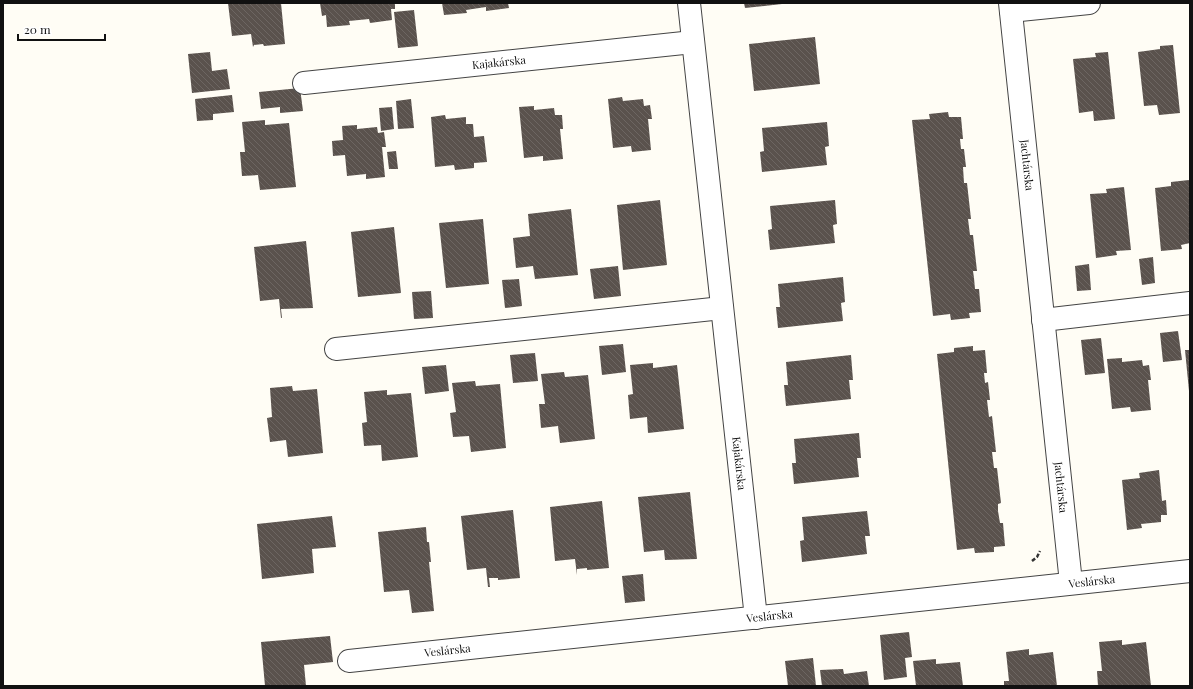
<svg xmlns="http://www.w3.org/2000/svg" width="1193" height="689" font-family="'Playfair Display',serif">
<defs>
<pattern id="building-back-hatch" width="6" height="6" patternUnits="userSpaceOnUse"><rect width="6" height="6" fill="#5a524d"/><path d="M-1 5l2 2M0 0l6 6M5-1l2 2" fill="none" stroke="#6d6662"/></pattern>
</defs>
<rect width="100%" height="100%" fill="#fffdf5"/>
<path fill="url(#building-back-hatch)" d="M 228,3 L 281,3 L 285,44 L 264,46 L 263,44 L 254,45 L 253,47 L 251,34 L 232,36 Z
M 320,3 L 395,3 L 395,9 L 391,9 L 392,20 L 370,23 L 369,19 L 349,21 L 350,25 L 327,27 L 326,15 L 322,16 Z
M 442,3 L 508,3 L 509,8 L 486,11 L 486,7 L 466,10 L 467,13 L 444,15 Z
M 744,3 L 782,3 L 782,4 L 745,8 Z
M 414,10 L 418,46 L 398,48 L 394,12 Z
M 815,37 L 820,84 L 754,91 L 749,44 Z
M 1173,45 L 1180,113 L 1159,115 L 1157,105 L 1144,106 L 1138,52 L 1160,49 L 1160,46 Z
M 210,52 L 212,71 L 227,69 L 230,89 L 192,93 L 188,54 Z
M 1108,52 L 1115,119 L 1094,121 L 1093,111 L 1079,113 L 1073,59 L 1096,57 L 1095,53 Z
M 300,88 L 303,111 L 280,113 L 280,107 L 261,109 L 259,92 Z
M 232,95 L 234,112 L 213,114 L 213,120 L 197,121 L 195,99 Z
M 622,97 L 623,101 L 643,99 L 644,106 L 650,105 L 652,119 L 648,119 L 651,150 L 632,152 L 631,146 L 613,148 L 608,99 Z
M 411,99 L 414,128 L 398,129 L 396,101 Z
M 534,106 L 534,110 L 554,108 L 555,115 L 562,115 L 563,129 L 560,129 L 563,159 L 543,161 L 543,156 L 524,158 L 519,107 Z
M 392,107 L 394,129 L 381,131 L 379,108 Z
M 948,112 L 949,117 L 961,117 L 963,139 L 960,139 L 961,149 L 964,149 L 966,167 L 963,167 L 964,183 L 967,183 L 971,219 L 968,219 L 970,235 L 973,235 L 977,271 L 973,271 L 974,278 L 975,289 L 979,289 L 981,312 L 969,313 L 970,318 L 951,320 L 950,314 L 933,316 L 912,120 L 930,119 L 929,114 Z
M 445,115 L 446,119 L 466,117 L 466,124 L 473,124 L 474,137 L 484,136 L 487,162 L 474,163 L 474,168 L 455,170 L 454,165 L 435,167 L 431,117 Z
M 265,120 L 265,125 L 289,123 L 296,187 L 260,190 L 258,175 L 242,176 L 240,152 L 245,152 L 242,122 Z
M 827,122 L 829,146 L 825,147 L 827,165 L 762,172 L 760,152 L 764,151 L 762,128 Z
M 357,125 L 357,129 L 377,127 L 378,133 L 384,132 L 386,147 L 382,147 L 385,177 L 366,179 L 366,174 L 347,176 L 345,155 L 333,156 L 332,141 L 343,140 L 342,126 Z
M 396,151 L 398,169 L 389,169 L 387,152 Z
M 1189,180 L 1190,243 L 1181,245 L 1182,249 L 1161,251 L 1155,188 L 1171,186 L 1171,182 Z
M 1124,187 L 1131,250 L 1116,251 L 1117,255 L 1096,258 L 1090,194 L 1107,193 L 1106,189 Z
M 660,200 L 667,265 L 623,270 L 617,205 Z
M 835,200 L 837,224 L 833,225 L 835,243 L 770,250 L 768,230 L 772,229 L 770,206 Z
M 571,209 L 578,275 L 535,279 L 533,266 L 516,268 L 513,238 L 530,236 L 528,214 Z
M 483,219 L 489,284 L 446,288 L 439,223 Z
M 394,227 L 401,293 L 358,297 L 351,232 Z
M 306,241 L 313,308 L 281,309 L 282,318 L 281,318 L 279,299 L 260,301 L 254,247 Z
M 1153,257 L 1155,283 L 1142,285 L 1139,259 Z
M 1089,264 L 1091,290 L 1077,291 L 1075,266 Z
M 618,266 L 621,296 L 594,299 L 590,269 Z
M 843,277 L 845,302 L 841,303 L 843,321 L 778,328 L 776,307 L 780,307 L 778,284 Z
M 519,279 L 522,306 L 505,308 L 502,280 Z
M 431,291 L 433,318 L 414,319 L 412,292 Z
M 1178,331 L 1182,360 L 1163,362 L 1160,333 Z
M 1101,338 L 1105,373 L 1085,375 L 1081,340 Z
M 623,344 L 626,372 L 602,375 L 599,346 Z
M 973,346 L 973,351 L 985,350 L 987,373 L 984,373 L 985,383 L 988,382 L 990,400 L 987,400 L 989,417 L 992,416 L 996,452 L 992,452 L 994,468 L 997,468 L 1001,503 L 998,504 L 998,511 L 1000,523 L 1003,523 L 1005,546 L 994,547 L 994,552 L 975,553 L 974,548 L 957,550 L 937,354 L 954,352 L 954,348 Z
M 1185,350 L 1190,350 L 1190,391 L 1189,391 Z
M 535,353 L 538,381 L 513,383 L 510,355 Z
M 851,355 L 853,380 L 849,380 L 851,399 L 786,406 L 784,385 L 788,385 L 786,362 Z
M 1122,358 L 1122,362 L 1142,360 L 1143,366 L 1149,365 L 1151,380 L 1148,380 L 1151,410 L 1131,412 L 1130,407 L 1112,409 L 1107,359 Z
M 653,363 L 653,368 L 677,365 L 684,429 L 648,433 L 647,417 L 630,419 L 628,395 L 633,394 L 630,365 Z
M 446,365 L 449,391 L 425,394 L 422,367 Z
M 564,372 L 565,377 L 588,375 L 595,439 L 560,443 L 558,426 L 541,428 L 539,404 L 545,404 L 541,374 Z
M 475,381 L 476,386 L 500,384 L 506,448 L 471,452 L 469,436 L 453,437 L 450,413 L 456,412 L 452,383 Z
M 292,386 L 293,391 L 317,389 L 323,453 L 288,457 L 286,440 L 270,442 L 267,418 L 272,417 L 270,388 Z
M 387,390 L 387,395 L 411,393 L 418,457 L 382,461 L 381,445 L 364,446 L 362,423 L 367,422 L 364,392 Z
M 859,433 L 861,458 L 857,458 L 859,477 L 794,484 L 792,463 L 796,463 L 794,439 Z
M 1159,470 L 1162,501 L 1166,500 L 1167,515 L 1161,515 L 1161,522 L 1141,524 L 1142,528 L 1127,530 L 1122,480 L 1140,478 L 1139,473 Z
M 690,492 L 697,559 L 665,560 L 664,550 L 644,552 L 638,497 Z
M 602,501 L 609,568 L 587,570 L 587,568 L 577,569 L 577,575 L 575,559 L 555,561 L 550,507 Z
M 513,510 L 520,578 L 498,580 L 498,578 L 489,578 L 490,587 L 488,587 L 486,568 L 467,570 L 461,516 Z
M 867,511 L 870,536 L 865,536 L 867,554 L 802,562 L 800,541 L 804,540 L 802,517 Z
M 332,516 L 336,547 L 312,549 L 314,573 L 262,579 L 257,524 Z
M 426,527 L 427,542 L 429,542 L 431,562 L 429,562 L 434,611 L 412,613 L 409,590 L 384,592 L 378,532 Z
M 643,574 L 645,601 L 625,603 L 622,576 Z
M 909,632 L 912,657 L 905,658 L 907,677 L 884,680 L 880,635 Z
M 330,636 L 333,662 L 304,665 L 306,686 L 265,686 L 261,642 Z
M 1122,640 L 1122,645 L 1146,642 L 1151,686 L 1098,686 L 1097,671 L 1102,671 L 1099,642 Z
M 1029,649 L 1029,655 L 1053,652 L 1057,686 L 1004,686 L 1004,681 L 1009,681 L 1006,652 Z
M 813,658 L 816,686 L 788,686 L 785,661 Z
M 936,659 L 936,664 L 960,662 L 963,686 L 916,686 L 913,661 Z
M 843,669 L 844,674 L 867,671 L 869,686 L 822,686 L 820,670 Z"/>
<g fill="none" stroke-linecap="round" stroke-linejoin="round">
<g stroke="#444" stroke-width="24">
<g id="street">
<path id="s1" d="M 689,3 L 756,618"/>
<path id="s2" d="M 1010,3 L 1071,583"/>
<path d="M 1011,11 L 1089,3"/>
<path id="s3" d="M 304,83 L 693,42"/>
<path d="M 1043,320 L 1190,303"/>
<path d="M 336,349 L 722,308"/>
<path id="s4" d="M 349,661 L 1190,571"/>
</g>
</g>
<path stroke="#333" stroke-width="2.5" stroke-dasharray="4 2" stroke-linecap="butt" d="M 1032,561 L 1037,557 L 1040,551"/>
<use href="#street" stroke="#fff" stroke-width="22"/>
</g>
<g text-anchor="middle" stroke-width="4" stroke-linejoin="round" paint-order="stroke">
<g font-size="11" fill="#111" stroke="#fff">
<text dy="4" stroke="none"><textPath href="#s3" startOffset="196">Kajakárska</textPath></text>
<text dy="4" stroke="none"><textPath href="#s2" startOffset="163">Jachtárska</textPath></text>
<text dy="4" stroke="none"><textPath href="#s1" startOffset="463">Kajakárska</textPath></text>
<text dy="4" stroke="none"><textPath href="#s2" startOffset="487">Jachtárska</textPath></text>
<text dy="4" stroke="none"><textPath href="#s4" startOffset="747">Veslárska</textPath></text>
<text dy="4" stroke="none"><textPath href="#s4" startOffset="423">Veslárska</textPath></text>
<text dy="4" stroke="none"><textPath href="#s4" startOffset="99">Veslárska</textPath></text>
</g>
</g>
<rect width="1193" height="689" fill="none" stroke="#111111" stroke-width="8"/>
<path d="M18 34v6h87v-6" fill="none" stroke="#111111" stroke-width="2"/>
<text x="24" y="34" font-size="12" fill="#111111" stroke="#ffffff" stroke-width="3" paint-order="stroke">20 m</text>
</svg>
